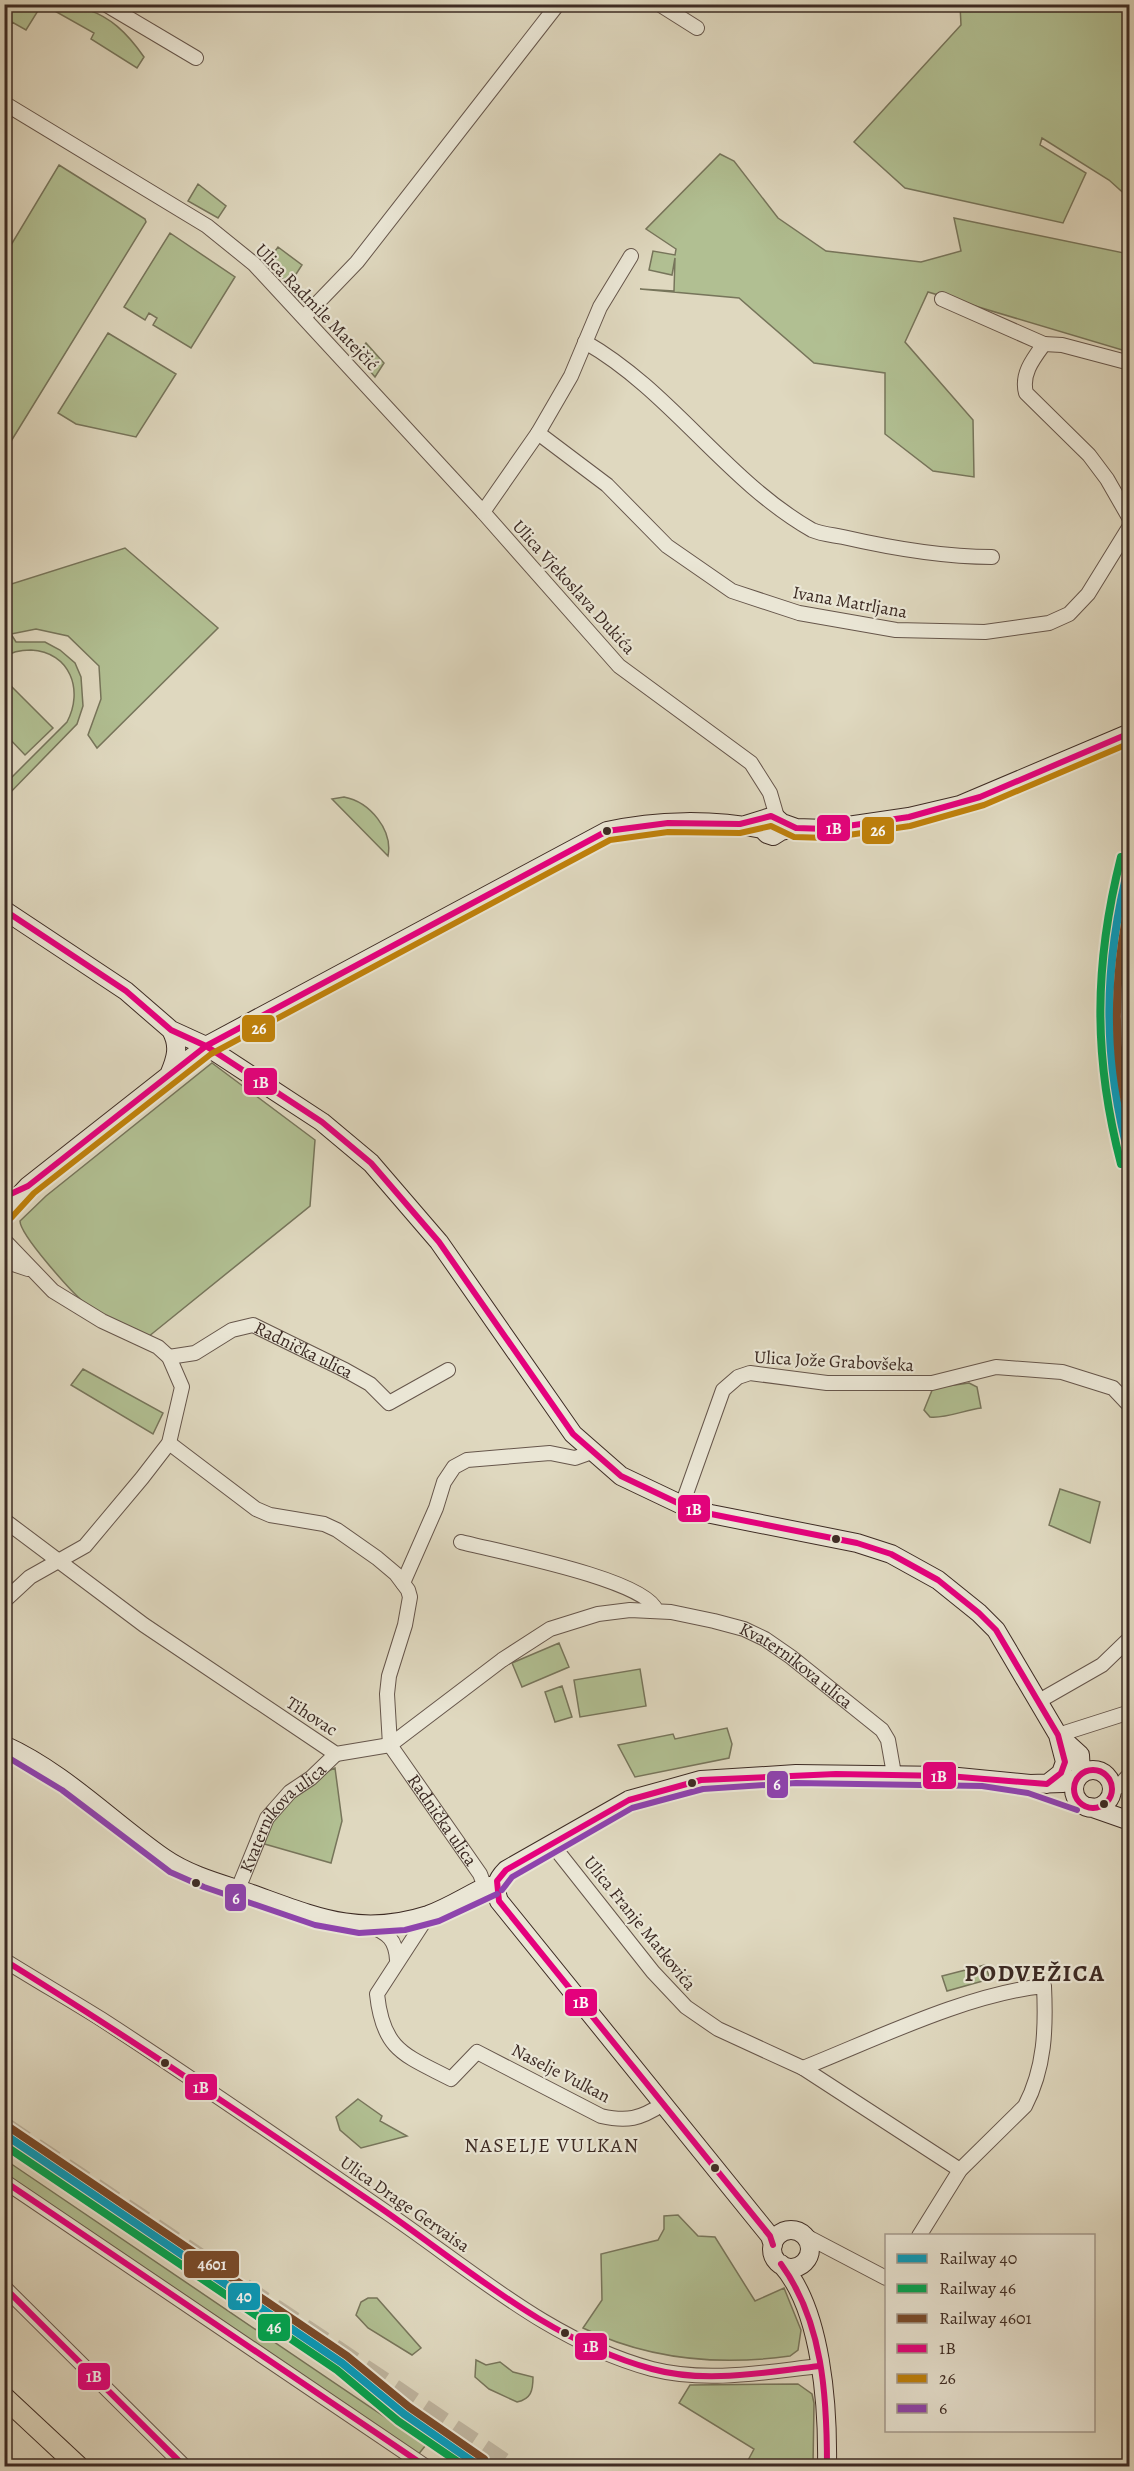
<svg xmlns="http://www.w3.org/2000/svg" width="1134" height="2471" font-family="Alegreya,serif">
<rect width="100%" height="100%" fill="#dfd8bf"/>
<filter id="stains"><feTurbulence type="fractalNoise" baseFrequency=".00333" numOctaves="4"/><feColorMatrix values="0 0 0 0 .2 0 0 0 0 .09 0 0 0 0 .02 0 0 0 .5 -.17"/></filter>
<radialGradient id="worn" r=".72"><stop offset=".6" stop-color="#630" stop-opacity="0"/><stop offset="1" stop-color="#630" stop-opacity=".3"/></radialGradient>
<path fill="#b1bf92" stroke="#77755b" stroke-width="1.5" d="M 5,4 C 74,4 104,0 144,57 L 137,68 L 91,39 L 94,33 L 46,6 L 43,10 L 39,9 L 26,30 L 12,22 L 5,33 Z
M 960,5 L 1129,5 L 1129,198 L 1109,180 L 1042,138 L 1040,145 L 1086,173 L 1063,223 L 905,188 L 854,142 L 961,25 Z
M 720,154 L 734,161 L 778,218 L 826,251 L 921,262 L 961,251 L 954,218 L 1129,254 L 1129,280 L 1126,290 L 1129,292 L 1129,352 L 928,292 L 905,342 L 973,420 L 974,477 L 933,471 L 885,434 L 885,373 L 814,363 L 739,298 L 640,289 L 674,291 L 675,258 L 672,275 L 649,270 L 653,251 L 675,255 L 676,249 L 646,229 Z
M 59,165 L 145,219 L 146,222 L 5,451 L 5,255 Z
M 198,184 L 226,206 L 218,218 L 188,201 Z
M 170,233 L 235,277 L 191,348 L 153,325 L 157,318 L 149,313 L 145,320 L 124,307 Z
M 278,247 L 302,265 L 289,285 L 267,262 Z
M 108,333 L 176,374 L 136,437 L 76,424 L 58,413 Z
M 366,343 L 384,363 L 375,377 L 357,356 Z
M 125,548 L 218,628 L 97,748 L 88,735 L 101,699 L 99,666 L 68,636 L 36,629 L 11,634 L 16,642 L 45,642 L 60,650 L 75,663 L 81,677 L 83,706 L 77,724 L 5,798 L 5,784 L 67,722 C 84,690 70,652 31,650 C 22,650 11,652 5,657 L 5,586 Z
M 4,679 L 53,728 L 25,755 L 5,734 Z
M 344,797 C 370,802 393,830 388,856 L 332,799 Z
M 212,1063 L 315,1140 L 310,1206 L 148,1337 C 127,1328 105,1317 86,1304 C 73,1294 20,1235 20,1221 L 46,1196 Z
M 83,1369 L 163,1413 L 153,1434 L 71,1385 Z
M 969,1383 L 977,1387 L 981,1408 C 965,1410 944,1419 930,1417 L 924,1410 L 933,1388 Z
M 1060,1489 L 1100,1502 L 1090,1543 L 1049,1525 Z
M 559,1643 L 569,1667 L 522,1687 L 512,1663 Z
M 640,1669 L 646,1706 L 580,1717 L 574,1680 Z
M 562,1686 L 572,1717 L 555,1722 L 545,1692 Z
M 727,1728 L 732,1744 L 729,1758 L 635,1777 L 618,1745 L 673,1734 L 675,1739 Z
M 335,1768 L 342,1821 L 331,1863 L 261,1843 C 277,1810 300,1781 335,1768 Z
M 985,1965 L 990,1979 L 947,1991 L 942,1976 Z
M 358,2099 L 382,2116 L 380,2121 L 407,2136 L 361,2148 L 340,2130 L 336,2117 Z
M 4,2159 L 426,2445 L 417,2456 L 5,2174 Z
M 678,2215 L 698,2236 L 715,2237 L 755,2301 L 784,2288 L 801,2330 L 798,2350 L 790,2356 C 718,2366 649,2360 583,2328 L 602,2300 L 601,2254 L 658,2240 L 664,2229 L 664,2216 Z
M 368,2298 L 377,2298 L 421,2348 L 412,2355 L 368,2328 L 356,2315 L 361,2302 Z
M 476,2360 L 486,2365 L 500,2362 L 513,2372 L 533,2377 C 533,2391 531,2399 517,2402 L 489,2389 L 475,2377 Z
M 798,2384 L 812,2394 L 814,2403 L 813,2466 L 745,2466 L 754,2449 L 679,2403 L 690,2385 Z"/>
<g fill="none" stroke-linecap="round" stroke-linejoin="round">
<path stroke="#bfb5a0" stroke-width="24" stroke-dasharray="24 12" stroke-linecap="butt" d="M 4,2129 L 505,2466"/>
<g stroke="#66564b" stroke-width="16">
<g id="street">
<path d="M 105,4 L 196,58"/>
<path d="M 659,4 L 697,28"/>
<path d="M 4,103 L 207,226 L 254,264 L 483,512 L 619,666 L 751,763 L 770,793 L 777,817"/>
<path d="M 942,299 L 1044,344 C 1033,359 1021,374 1026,393 L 1089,455 L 1107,479 L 1130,519"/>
<path d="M 304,317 L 357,262 L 558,4"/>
<path d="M 585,342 C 671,391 726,481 812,530 C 821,534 833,535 843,537 C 891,548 943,557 992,557"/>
<path d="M 1044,344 L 1062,345 L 1130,363"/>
<path d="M 538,433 L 607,485 L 667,546 L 732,591 L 799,613 L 896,630 L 985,632 L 1049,623 L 1069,614 L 1088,594 L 1130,526"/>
<path d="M 483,512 L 538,433 L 571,376 L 600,307 L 631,256"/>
<path d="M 4,1240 L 53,1291 L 102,1321 L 158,1347 L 169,1357 L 182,1387 L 169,1443 L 142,1478 L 85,1546 L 30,1577 L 4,1601"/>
<path d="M 4,1261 L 28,1269"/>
<path id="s1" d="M 169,1357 L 195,1353 L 232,1330 L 253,1325 L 345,1370 L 370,1384 L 389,1403 L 448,1370"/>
<path id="s2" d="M 169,1443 L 256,1509 L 270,1515 L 324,1524 L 337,1530 L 377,1558 L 396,1574 L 408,1590 L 410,1597 L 405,1625 L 389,1676 L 387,1694 L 390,1745 L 480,1874 L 485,1887"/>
<path d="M 682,1505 L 723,1390 L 738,1377 L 750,1373 L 827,1383 L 932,1383 L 996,1367 L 1062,1372 L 1113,1388 L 1130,1406"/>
<path id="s3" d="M 4,1520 L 144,1625 L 336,1754 L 390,1745 L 502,1660 L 550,1629 L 598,1614 L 630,1610 L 671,1612 L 714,1621 L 744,1629 L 765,1639 L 791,1657 L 882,1730 L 888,1740 L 894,1774"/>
<path d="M 461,1542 C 495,1551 645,1579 656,1610"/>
<path d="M 403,1583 L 436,1508 L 444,1482 L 454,1467 L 467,1460 L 550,1453 L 575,1458 L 592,1452"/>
<path d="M 1039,1701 L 1102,1665 L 1130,1638"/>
<path d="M 1058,1735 L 1130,1712"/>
<path d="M 1118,1787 L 1130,1774"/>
<path d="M 551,1843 L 653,1972 L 686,2007 L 718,2029 L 803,2068 L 960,2170"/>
<path id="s4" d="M 238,1889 L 267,1818 L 290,1792 L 311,1778 L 336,1754"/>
<path d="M 429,1914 L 377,1994 C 383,2051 405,2055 451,2079 L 477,2052 L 601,2116 C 627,2122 640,2119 663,2104"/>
<path d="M 370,1926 C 388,1933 396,1940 397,1960"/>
<path d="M 4,1960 C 36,1980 69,1999 101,2019 C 197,2081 291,2147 386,2212 C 470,2269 551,2342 652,2369 C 707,2383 765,2372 820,2366"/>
<path d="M 803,2068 C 876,2039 967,1994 1044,1986 C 1046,2028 1045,2068 1025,2106 L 960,2170 L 919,2236"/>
<path d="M 4,2181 L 425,2466"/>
<path d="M 804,2235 L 886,2278"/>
<path d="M 4,2287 L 184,2466"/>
</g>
</g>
<g stroke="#3d2b24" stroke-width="20">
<path id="secondary" d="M 745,825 L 774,816 L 782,823 L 796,828
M 4,910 L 126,991 L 171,1030 L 206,1046 L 322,1122 L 371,1163 L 439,1242 L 573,1434 L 621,1476 L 682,1505 L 711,1514 L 857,1543 L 891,1554 L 938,1580 L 979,1613 L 996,1630 L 1058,1735 L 1065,1762 L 1061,1773 L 1047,1784
M 169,1075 C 176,1059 180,1046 171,1030
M 4,1212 L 28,1186 L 206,1046 L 607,831 C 657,820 712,819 762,829 L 767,834 L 773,836 L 781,831 L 796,828 L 827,829 L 909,817 L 960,805 L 1130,733
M 1058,1735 L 1080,1755 L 1081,1774
M 4,1745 C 64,1772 111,1821 164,1858 C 190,1876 222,1884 252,1894 C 316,1917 360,1937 428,1915 C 448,1908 466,1896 485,1887 L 495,1885
M1074 1789a19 19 0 1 1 38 0a19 19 0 1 1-38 0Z
M 1090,1807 L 1130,1821
M772 2249a19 19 0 1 1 38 0a19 19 0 1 1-38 0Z
M 773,2245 L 770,2236 L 499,1901 C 494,1888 496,1880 506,1870 L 629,1800 L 701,1780 L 796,1774 L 948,1776 L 1030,1784 L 1063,1783 L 1077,1778
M 781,2264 C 822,2309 828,2408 827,2466"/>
</g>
<g stroke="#3d2b24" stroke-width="22">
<path id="primary" d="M 4,2397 L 78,2466"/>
</g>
<use href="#street" stroke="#eae6d5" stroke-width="14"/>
<use href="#secondary" stroke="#eae6d5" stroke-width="18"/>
<use href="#primary" stroke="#dfd8bf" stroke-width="20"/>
<g stroke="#3d2b24" stroke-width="6">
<path id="rail" d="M 4,2143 L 404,2414"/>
</g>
<use href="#rail" stroke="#eae6d5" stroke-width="4" stroke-dasharray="11" stroke-linecap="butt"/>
<g stroke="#eae6d5" stroke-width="10">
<path id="bus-1" d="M 4,910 L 126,991 L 171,1030 L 206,1046 L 322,1122 L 371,1163 L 439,1242 L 573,1434 L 621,1476 L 682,1505 L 711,1514 L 857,1543 L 891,1554 L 938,1580 L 979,1613 L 996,1630 L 1058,1735 L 1065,1762 L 1061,1773 L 1047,1784 L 948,1776 L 836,1774 L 701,1780 L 629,1800 L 506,1870 L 497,1881 L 499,1901 L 770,2236 L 773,2245
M 4,1197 L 28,1186 L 206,1046 L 607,831 L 668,823 L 740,824 L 771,816 L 796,828 L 827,829 L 909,817 L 980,797 L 1130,733
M1074 1789a19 19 0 1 1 38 0a19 19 0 1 1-38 0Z
M 4,1960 C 133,2040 257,2124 382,2209 C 467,2268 549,2341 652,2369 C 706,2384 765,2372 820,2366
M 4,2181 L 425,2466
M 781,2264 C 823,2322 827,2396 827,2466
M 4,2287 L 184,2466"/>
</g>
<g stroke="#eae6d5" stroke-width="10">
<path id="bus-2" d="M 11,1218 L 34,1193 L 211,1054 L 610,840 L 668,832 L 740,833 L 771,826 L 794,837 L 828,838 L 910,826 L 984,805 L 1130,743"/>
</g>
<g stroke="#eae6d5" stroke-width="10">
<path id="bus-3" d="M 4,1755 L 62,1790 L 170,1872 L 204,1887 L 315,1925 L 359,1933 L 405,1930 L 439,1921 L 497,1894
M 502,1890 L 512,1877 L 632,1808 L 703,1789 L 796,1783 L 982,1786 L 1028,1793 L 1077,1810"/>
</g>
<use href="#bus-1" stroke="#e5007d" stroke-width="6"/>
<use href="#bus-2" stroke="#bf810b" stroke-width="6"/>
<use href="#bus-3" stroke="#8e44ad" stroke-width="6"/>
<g stroke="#eae6d5" stroke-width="12">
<path id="rail-1" d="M 1130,861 C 1103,965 1102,1056 1130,1160
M 4,2134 L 342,2363 L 404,2414 L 479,2466"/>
</g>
<g stroke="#eae6d5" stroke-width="12">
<path id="rail-2" d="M 1121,857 C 1094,964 1093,1057 1121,1164
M 4,2145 L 337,2370 L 398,2421 L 464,2466"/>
</g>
<g stroke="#eae6d5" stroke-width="12">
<path id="rail-3" d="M 1130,897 C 1114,973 1111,1050 1130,1125
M 9,2127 L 347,2356 L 409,2407 L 484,2459"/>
</g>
<use href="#rail-1" stroke="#069cbd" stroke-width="8"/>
<use href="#rail-2" stroke="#00a651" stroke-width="8"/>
<use href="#rail-3" stroke="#7a4b2a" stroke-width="8"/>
</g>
<g fill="#3d2b24" stroke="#eae6d5" stroke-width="2">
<circle cx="607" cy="831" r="5"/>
<circle cx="836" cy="1539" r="5"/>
<circle cx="692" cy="1783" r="5"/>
<circle cx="1104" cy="1804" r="5"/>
<circle cx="196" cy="1883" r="5"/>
<circle cx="165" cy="2063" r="5"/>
<circle cx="715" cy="2168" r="5"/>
<circle cx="565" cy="2333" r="5"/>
</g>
<g text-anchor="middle" stroke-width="4.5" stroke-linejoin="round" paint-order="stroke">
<g font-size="18" fill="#3d2b24" stroke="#eae6d5">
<text transform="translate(317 307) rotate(46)" y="6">Ulica Radmile Matejčić</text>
<text transform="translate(574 587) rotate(48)" y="6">Ulica Vjekoslava Dukića</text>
<text transform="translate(850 602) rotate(10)" y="6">Ivana Matrljana</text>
<text dy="6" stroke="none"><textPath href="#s1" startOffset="148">Radnička ulica</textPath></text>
<text transform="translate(834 1361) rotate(3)" y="6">Ulica Jože Grabovšeka</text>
<text dy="6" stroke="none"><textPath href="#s3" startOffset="921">Kvaternikova ulica</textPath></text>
<text transform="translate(312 1716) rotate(33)" y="6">Tihovac</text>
<text dy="6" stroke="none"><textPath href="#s4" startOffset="86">Kvaternikova ulica</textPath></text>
<text dy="6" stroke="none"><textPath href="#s2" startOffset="537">Radnička ulica</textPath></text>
<text transform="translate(640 1923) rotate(51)" y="6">Ulica Franje Matkovića</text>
<text transform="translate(561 2073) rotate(27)" y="6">Naselje Vulkan</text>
<text transform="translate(405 2204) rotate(35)" y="6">Ulica Drage Gervaisa</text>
</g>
<g font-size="20" letter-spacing="1.5" fill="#3d2b24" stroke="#eae6d5">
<text x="552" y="2152">NASELJE VULKAN</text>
</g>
<g font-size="24" font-weight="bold" letter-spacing="1.5" fill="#3d2b24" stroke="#eae6d5">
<text x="1035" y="1981">PODVEŽICA</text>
</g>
</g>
<g stroke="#eae6d5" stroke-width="2">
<rect x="816" y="814" width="35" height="28" rx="6" fill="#e5007d"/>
<rect x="861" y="816" width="34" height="29" rx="6" fill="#bf810b"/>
<rect x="241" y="1014" width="35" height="29" rx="6" fill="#bf810b"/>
<rect x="243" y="1067" width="35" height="29" rx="6" fill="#e5007d"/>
<rect x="677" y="1494" width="34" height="29" rx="6" fill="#e5007d"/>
<rect x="922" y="1761" width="35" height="29" rx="6" fill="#e5007d"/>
<rect x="766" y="1770" width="23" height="29" rx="6" fill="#8e44ad"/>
<rect x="224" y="1883" width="23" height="29" rx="6" fill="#8e44ad"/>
<rect x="564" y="1988" width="34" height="29" rx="6" fill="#e5007d"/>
<rect x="184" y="2073" width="34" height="28" rx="6" fill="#e5007d"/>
<rect x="183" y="2250" width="57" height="29" rx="6" fill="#7a4b2a"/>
<rect x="227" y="2282" width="34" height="29" rx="6" fill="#069cbd"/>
<rect x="257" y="2313" width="34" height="29" rx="6" fill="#00a651"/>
<rect x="574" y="2332" width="34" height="29" rx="6" fill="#e5007d"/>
<rect x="77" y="2362" width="34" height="29" rx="6" fill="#e5007d"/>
</g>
<g font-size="16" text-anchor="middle" font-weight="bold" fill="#fff">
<text x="834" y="834">1B</text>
<text x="878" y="836">26</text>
<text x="259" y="1034">26</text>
<text x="261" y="1088">1B</text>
<text x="694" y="1515">1B</text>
<text x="939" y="1782">1B</text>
<text x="777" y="1790">6</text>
<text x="236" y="1904">6</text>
<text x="581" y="2008">1B</text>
<text x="201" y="2093">1B</text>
<text x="212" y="2270">4601</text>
<text x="244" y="2302">40</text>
<text x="274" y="2333">46</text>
<text x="591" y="2352">1B</text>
<text x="94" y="2382">1B</text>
</g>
<rect width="1134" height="2471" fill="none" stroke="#dfd8bf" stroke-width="24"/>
<rect x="6" y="6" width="1122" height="2459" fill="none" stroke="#3d2b24" stroke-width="3"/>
<rect x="12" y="12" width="1110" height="2447" fill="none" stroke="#3d2b24" stroke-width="1.5"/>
<rect x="885" y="2234" width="210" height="198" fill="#eae6d5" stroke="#a59b8e" stroke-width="1.5"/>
<rect x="897" y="2254" width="30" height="9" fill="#069cbd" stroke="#a59b8e" stroke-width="1.5"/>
<text x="939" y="2264" font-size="18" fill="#3d2b24">Railway 40</text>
<rect x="897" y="2284" width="30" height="9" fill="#00a651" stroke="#a59b8e" stroke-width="1.5"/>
<text x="939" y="2294" font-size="18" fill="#3d2b24">Railway 46</text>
<rect x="897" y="2314" width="30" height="9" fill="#7a4b2a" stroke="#a59b8e" stroke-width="1.5"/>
<text x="939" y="2324" font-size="18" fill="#3d2b24">Railway 4601</text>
<rect x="897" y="2344" width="30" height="9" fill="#e5007d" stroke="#a59b8e" stroke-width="1.5"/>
<text x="939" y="2354" font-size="18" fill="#3d2b24">1B</text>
<rect x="897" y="2374" width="30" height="9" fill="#bf810b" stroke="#a59b8e" stroke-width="1.5"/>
<text x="939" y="2384" font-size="18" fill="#3d2b24">26</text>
<rect x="897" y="2404" width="30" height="9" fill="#8e44ad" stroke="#a59b8e" stroke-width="1.5"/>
<text x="939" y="2414" font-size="18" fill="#3d2b24">6</text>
<rect width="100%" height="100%" filter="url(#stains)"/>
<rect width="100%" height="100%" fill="url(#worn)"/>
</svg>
